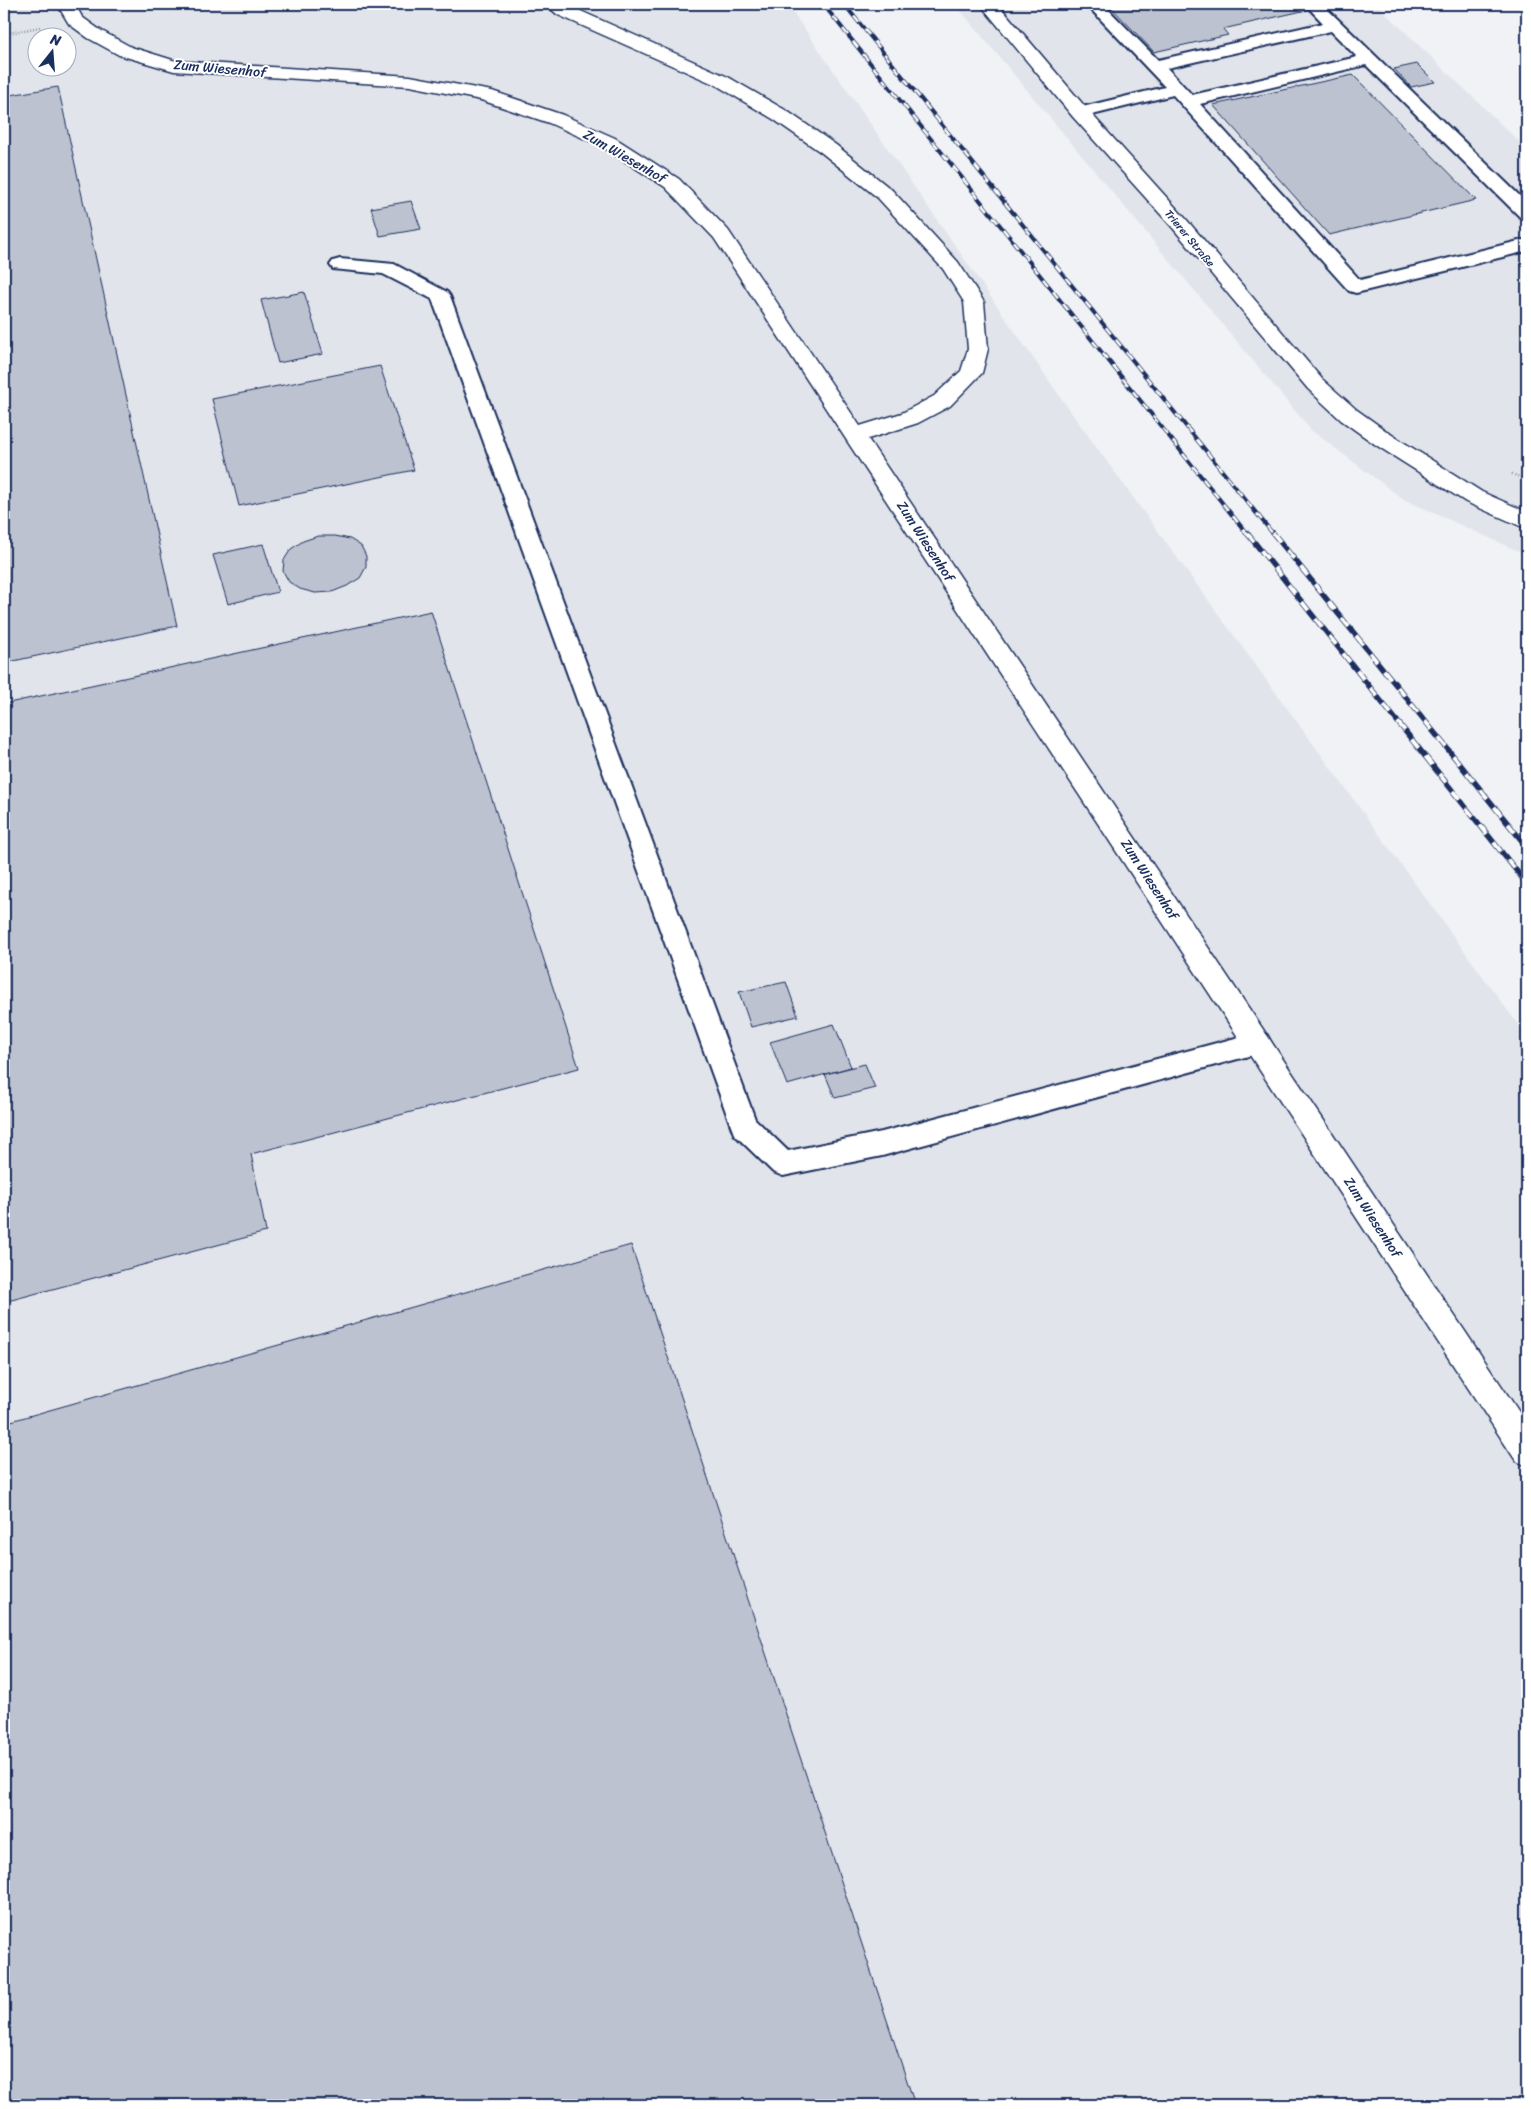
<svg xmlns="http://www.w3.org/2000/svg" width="1531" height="2109" font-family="Sriracha,sans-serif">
<rect width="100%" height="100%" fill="#f1f2f5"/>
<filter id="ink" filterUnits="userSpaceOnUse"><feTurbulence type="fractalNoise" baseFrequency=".02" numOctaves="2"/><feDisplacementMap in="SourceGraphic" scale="10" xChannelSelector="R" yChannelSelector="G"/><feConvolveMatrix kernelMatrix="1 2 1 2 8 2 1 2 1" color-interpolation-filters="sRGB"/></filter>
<g filter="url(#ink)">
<path fill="#e1e4ea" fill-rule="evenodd" d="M 4,4 L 787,4 L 1070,411 L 1527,1037 L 1527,2105 L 4,2105 ZM 38,38 L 68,38 L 68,68 L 38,68 Z
M 955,4 L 1376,4 L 1527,149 L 1527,555 L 1403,499 L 1311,430 Z"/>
<path fill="#bcc2d0" stroke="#1b2f5e" d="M 1108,4 L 1301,4 L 1307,10 L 1223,29 L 1228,35 L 1154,52 Z
M 1417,64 L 1435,82 L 1411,87 L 1394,69 Z
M 1353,75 L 1476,200 L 1329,235 L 1213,105 Z
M 58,87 L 177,626 L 4,663 L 4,96 Z
M 411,201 L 421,229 L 380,236 L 371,208 Z
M 304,292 L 323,354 L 278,363 L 261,300 Z
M 380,366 L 414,470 L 239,506 L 212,399 Z
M 318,536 L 335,536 L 350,539 L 361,546 L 366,556 L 366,567 L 360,578 L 347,586 L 332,592 L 315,593 L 300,589 L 289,582 L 283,571 L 284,560 L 291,549 L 303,541 Z
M 263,544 L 278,592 L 228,604 L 213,555 Z
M 431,611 L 579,1068 L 251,1154 L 266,1232 L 4,1302 L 4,704 Z
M 786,982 L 798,1016 L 751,1027 L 739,992 Z
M 834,1024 L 851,1067 L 787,1085 L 770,1042 Z
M 865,1064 L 875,1088 L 835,1098 L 825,1074 Z
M 631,1245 L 915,2105 L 4,2105 L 4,1423 Z"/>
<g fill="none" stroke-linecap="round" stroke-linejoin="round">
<g stroke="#1b2f5e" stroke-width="4">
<path id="lane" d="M 1086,4 L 1103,4 L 1158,60 L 1323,23 L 1305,4 L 1322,4 L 1527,203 L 1527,219 L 1520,217 L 1366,65 L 1200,104 L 1360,280 L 1527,239 L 1527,251 L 1356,293 L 1349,291 L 1173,95 L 1080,118 L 1074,117 L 1071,113 L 1074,109 L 1165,87 ZM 1331,31 L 1357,57 L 1192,95 L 1167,68 Z
M 340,259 L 394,264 L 447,292 L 450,296 L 755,1119 L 788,1151 L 882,1132 L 1258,1032 L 1267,1035 L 1271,1043 L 1267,1051 L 882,1156 L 783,1176 L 773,1172 L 734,1134 L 731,1126 L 432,299 L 383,274 L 333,269 L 330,265 L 333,261 Z"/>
</g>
<g stroke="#1b2f5e" stroke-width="3">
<path id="street" d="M 57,4 L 75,4 L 82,17 L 100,30 L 131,47 L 176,61 L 410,76 L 492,91 L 563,115 L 615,138 L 679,179 L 728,230 L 860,426 L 902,413 L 934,396 L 961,371 L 968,349 L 964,302 L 943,269 L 878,198 L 822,153 L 773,119 L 716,85 L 558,15 L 545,4 L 565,4 L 728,77 L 787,111 L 836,145 L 892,190 L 958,262 L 984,302 L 988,349 L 982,373 L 950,406 L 918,423 L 868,439 L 1527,1424 L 1527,1466 L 1516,1461 L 714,238 L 665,187 L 601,146 L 549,123 L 481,100 L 410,86 L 174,71 L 119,55 L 88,38 L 69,24 Z"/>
</g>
<g stroke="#1b2f5e" stroke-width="3">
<path id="secondary" d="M 980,4 L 998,4 L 1087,109 L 1186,219 L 1322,379 L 1357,410 L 1392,435 L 1482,492 L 1527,512 L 1527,529 L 1466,502 L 1376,445 L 1341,420 L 1308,389 L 1172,227 L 1073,117 Z"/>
</g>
<path stroke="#1b2f5e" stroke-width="2.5" stroke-dasharray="0.5 2.5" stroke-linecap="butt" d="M 4,34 L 40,27
M 1512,474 L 1527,480"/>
<use href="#lane" fill="#fff" fill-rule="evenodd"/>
<use href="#street" fill="#fff" fill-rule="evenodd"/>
<use href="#secondary" fill="#fff" fill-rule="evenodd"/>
<g stroke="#1b2f5e" stroke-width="4">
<path id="rail-far1" d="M 823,4 L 1248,535
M 844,4 L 1274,535"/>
</g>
<g stroke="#1b2f5e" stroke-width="5.5">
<path id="rail" d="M 1247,533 L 1527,884
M 1273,533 L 1527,847"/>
</g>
<use href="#rail-far1" stroke="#fff" stroke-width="2.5" stroke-dasharray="8" stroke-linecap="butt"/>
<use href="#rail" stroke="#fff" stroke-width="4" stroke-dasharray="11" stroke-linecap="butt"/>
</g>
</g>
<g text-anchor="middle" stroke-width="4" stroke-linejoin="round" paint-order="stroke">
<g font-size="11" fill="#1b2f5e" stroke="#fff">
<text transform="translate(1190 238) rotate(50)" y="4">Trierer Straße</text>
</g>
<g font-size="14" fill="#1b2f5e" stroke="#fff">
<text transform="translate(220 68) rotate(5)" y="5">Zum Wiesenhof</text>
<text transform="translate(625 156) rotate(30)" y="5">Zum Wiesenhof</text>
<text transform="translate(926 541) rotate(57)" y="5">Zum Wiesenhof</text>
<text transform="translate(1150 879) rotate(57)" y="5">Zum Wiesenhof</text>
<text transform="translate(1373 1217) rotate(57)" y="5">Zum Wiesenhof</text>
</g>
</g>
<rect width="1531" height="2109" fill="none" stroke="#fff" stroke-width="20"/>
<rect x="10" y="10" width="1511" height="2089" fill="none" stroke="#1b2f5e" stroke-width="2" filter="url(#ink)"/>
<g transform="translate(52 52) rotate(17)"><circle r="24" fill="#ffffff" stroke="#a4acbf"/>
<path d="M0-4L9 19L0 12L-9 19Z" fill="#1b2f5e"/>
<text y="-8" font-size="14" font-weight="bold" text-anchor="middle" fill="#1b2f5e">N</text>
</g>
</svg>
